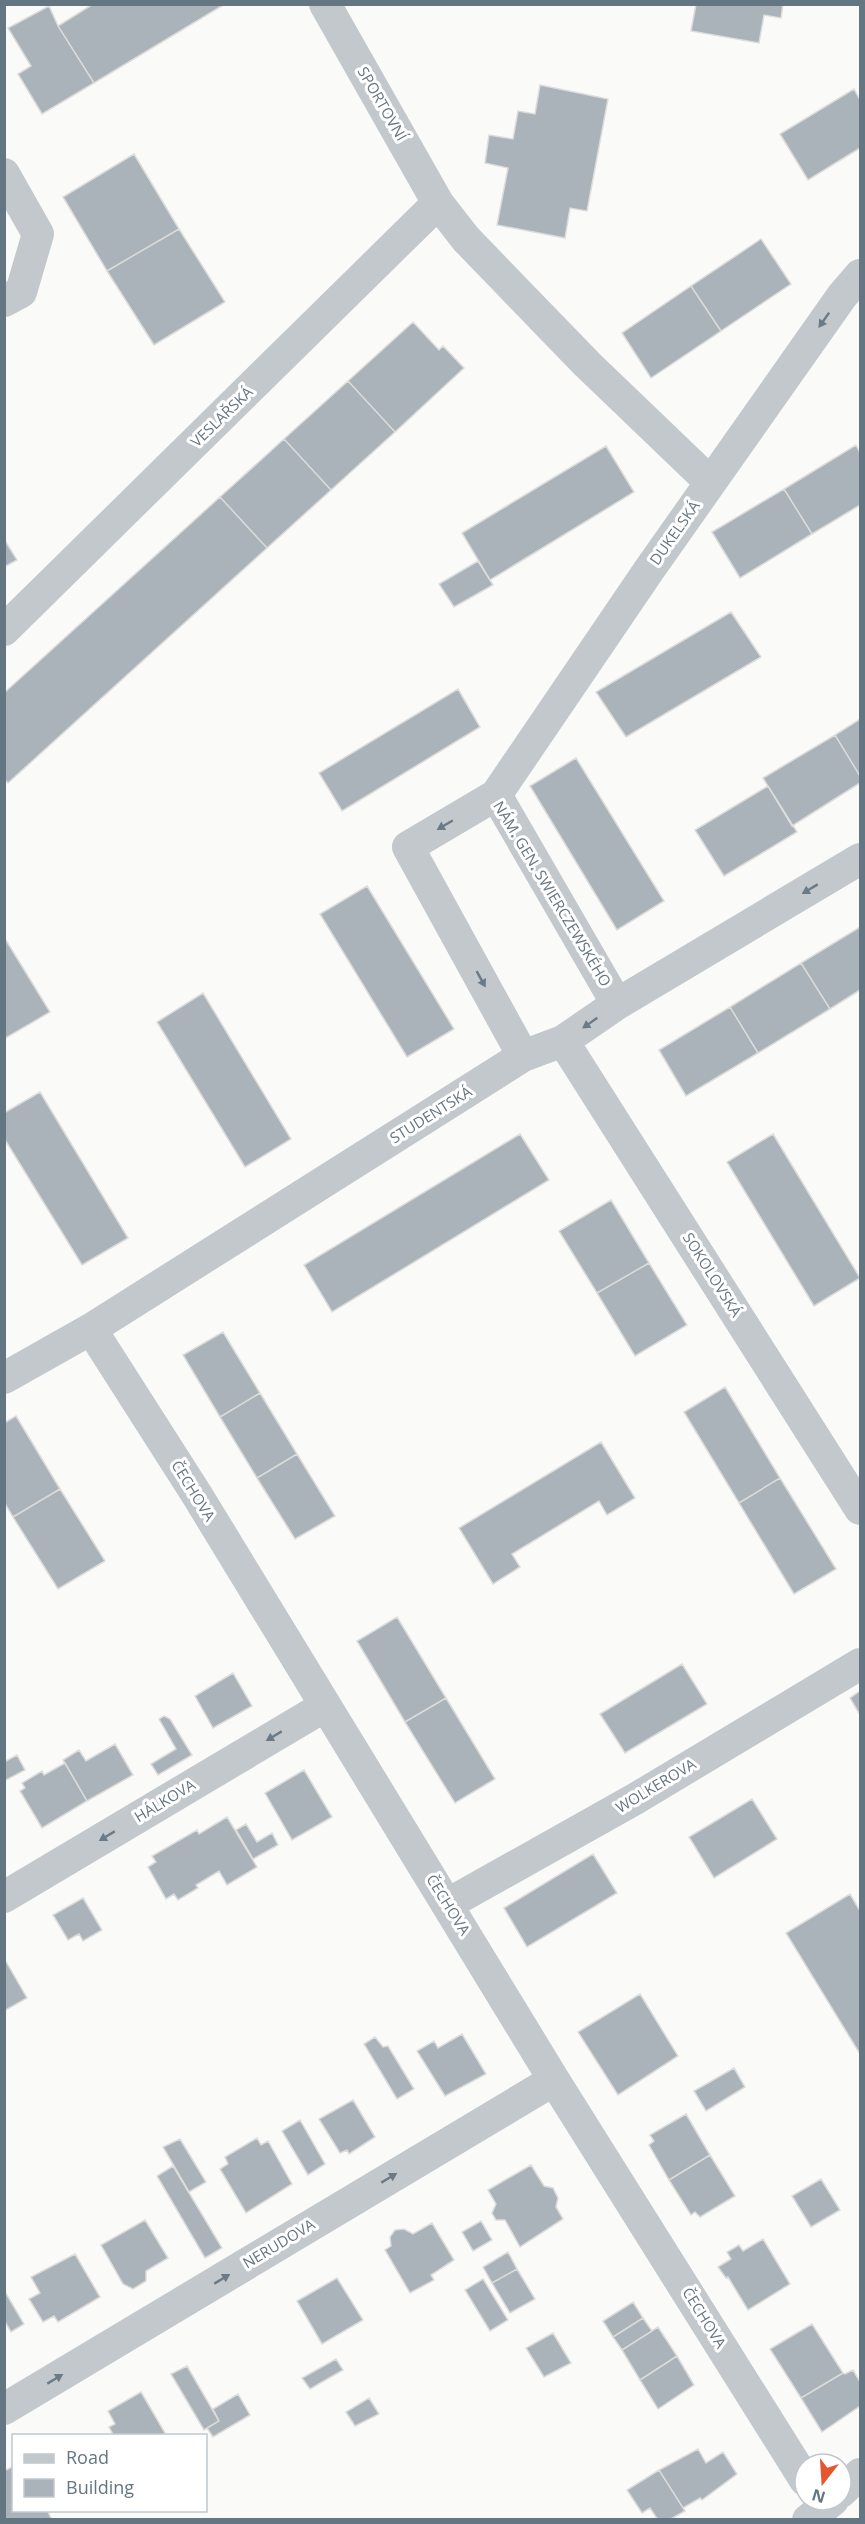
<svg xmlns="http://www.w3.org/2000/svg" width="865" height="2524" font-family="'Open Sans',sans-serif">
<rect width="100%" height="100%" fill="#fafaf8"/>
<path fill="#aab3b9" stroke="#dcdcda" stroke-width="1.5" d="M 93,4 L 225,4 L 94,83 L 58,26 Z
M 696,4 L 783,4 L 781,18 L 764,15 L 759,43 L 691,31 Z
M 49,6 L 58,26 L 94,83 L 42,114 L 18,74 L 31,66 L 8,28 Z
M 540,85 L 608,99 L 587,211 L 570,208 L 565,238 L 497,225 L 508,168 L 485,163 L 489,135 L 513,139 L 518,111 L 535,114 Z
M 854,89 L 860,100 L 860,148 L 808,180 L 780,134 Z
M 134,154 L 179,229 L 107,271 L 63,197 Z
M 179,229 L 225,302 L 154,345 L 107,271 Z
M 761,239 L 791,284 L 721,331 L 691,286 Z
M 691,286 L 721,331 L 651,378 L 622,333 Z
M 413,322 L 439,350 L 443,346 L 464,368 L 395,432 L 348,381 Z
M 348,381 L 395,432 L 331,490 L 284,439 Z
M 284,439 L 331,490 L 267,548 L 220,497 Z
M 856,445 L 860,453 L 860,505 L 812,534 L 784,489 Z
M 606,446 L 634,492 L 490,580 L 462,533 Z
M 784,489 L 812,534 L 740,578 L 712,532 Z
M 220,497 L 267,548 L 8,783 L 4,779 L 4,693 Z
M 4,539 L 17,560 L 4,567 Z
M 478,561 L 493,585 L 454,607 L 439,584 Z
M 731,612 L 761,657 L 626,737 L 596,692 Z
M 458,689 L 480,727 L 342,811 L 319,773 Z
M 860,719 L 860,776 L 835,735 Z
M 835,735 L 860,776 L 860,783 L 792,826 L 763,778 Z
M 576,758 L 664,901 L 617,930 L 530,786 Z
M 768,786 L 797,832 L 724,876 L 695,830 Z
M 367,886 L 454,1029 L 407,1057 L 320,914 Z
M 860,927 L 860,990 L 830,1009 L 801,963 Z
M 4,937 L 50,1012 L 4,1039 Z
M 801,963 L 830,1009 L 758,1053 L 730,1007 Z
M 203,993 L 291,1139 L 245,1167 L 157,1022 Z
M 730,1007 L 758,1053 L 686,1096 L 659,1050 Z
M 40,1092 L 128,1238 L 82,1265 L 4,1138 L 4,1113 Z
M 520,1134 L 549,1180 L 332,1312 L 304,1265 Z
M 773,1134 L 860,1278 L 814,1306 L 727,1162 Z
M 611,1200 L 649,1263 L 597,1293 L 559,1231 Z
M 649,1263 L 687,1325 L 635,1356 L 597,1293 Z
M 223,1332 L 260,1393 L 220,1417 L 183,1355 Z
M 725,1387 L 780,1478 L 739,1503 L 684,1412 Z
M 260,1393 L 297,1454 L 257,1478 L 220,1417 Z
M 16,1416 L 60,1489 L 13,1517 L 4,1502 L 4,1423 Z
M 601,1442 L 635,1498 L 607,1515 L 599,1501 L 512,1554 L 520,1567 L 493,1584 L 459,1528 Z
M 297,1454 L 335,1516 L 295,1539 L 257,1478 Z
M 780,1478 L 836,1569 L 794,1594 L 739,1503 Z
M 60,1489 L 105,1561 L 58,1589 L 13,1517 Z
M 397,1617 L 446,1698 L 405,1722 L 357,1641 Z
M 682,1664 L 707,1704 L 625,1753 L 600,1714 Z
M 233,1673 L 252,1706 L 213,1728 L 195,1696 Z
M 860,1691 L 860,1715 L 850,1698 Z
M 446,1698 L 495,1779 L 455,1803 L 405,1722 Z
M 164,1716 L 170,1719 L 192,1755 L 158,1775 L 151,1764 L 176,1749 L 159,1719 Z
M 115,1744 L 133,1775 L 87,1801 L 63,1760 L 79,1750 L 86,1761 Z
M 17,1755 L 25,1770 L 4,1781 L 4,1762 Z
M 65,1763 L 87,1801 L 42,1828 L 20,1791 L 25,1788 L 22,1783 L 42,1771 L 44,1775 Z
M 304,1770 L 332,1817 L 292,1840 L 265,1793 Z
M 752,1799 L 777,1839 L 714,1878 L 689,1837 Z
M 227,1817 L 257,1867 L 227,1885 L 219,1871 L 196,1885 L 198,1888 L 178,1900 L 174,1894 L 166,1899 L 148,1867 L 156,1862 L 152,1856 L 197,1830 L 199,1834 Z
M 246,1824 L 257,1842 L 272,1833 L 278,1845 L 253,1859 L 236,1830 Z
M 593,1854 L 617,1893 L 527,1947 L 504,1908 Z
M 850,1894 L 860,1911 L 860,2054 L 786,1933 Z
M 83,1898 L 102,1930 L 83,1941 L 79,1934 L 68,1940 L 53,1915 Z
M 4,1958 L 27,1998 L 4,2011 Z
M 640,1994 L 678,2056 L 618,2095 L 578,2032 Z
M 462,2034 L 486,2074 L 445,2096 L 417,2051 L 434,2041 L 438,2048 Z
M 375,2037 L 383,2047 L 388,2046 L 414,2089 L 397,2099 L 364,2044 Z
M 734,2068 L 745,2087 L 706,2111 L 694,2091 Z
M 353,2100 L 375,2137 L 349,2154 L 347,2150 L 340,2153 L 319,2119 Z
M 686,2114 L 710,2155 L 669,2180 L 649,2145 L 654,2141 L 650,2135 Z
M 300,2120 L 325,2164 L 308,2175 L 282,2131 Z
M 257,2138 L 261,2145 L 268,2141 L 292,2184 L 246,2213 L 220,2169 L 228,2164 L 225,2157 Z
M 180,2139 L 206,2182 L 189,2192 L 163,2147 Z
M 710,2155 L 735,2196 L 700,2217 L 695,2212 L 691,2215 L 669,2180 Z
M 531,2165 L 544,2186 L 553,2188 L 558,2198 L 556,2207 L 563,2219 L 520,2247 L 505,2220 L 496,2220 L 492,2213 L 496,2204 L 488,2190 Z
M 173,2166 L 222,2248 L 205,2258 L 157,2176 Z
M 821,2179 L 840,2210 L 811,2227 L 792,2196 Z
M 145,2220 L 168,2258 L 146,2271 L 146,2281 L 133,2289 L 123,2284 L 101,2245 Z
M 481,2221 L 492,2240 L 473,2251 L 462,2232 Z
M 432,2223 L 454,2260 L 431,2275 L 434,2280 L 410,2293 L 385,2250 L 391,2246 L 390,2237 L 395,2230 L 404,2229 L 413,2234 Z
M 763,2239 L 790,2284 L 748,2310 L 728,2277 L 726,2278 L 718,2267 L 731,2259 L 727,2252 L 739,2245 L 743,2251 Z
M 508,2252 L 517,2269 L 492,2283 L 483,2267 Z
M 75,2254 L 100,2297 L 58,2322 L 54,2316 L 43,2322 L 29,2299 L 40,2293 L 31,2277 Z
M 517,2269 L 535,2299 L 510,2313 L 492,2283 Z
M 337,2278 L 363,2320 L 322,2344 L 297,2301 Z
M 483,2279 L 508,2320 L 490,2331 L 465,2290 Z
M 4,2290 L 24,2324 L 11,2332 L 4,2320 Z
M 633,2302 L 643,2318 L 613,2337 L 603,2321 Z
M 643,2318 L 652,2331 L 622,2350 L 613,2337 Z
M 812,2324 L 843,2373 L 801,2398 L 770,2349 Z
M 658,2327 L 677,2356 L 640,2380 L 622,2350 Z
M 553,2333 L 571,2363 L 544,2377 L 526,2348 Z
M 677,2356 L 694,2385 L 658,2409 L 640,2380 Z
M 336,2359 L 343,2370 L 310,2389 L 302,2378 Z
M 187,2366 L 219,2421 L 204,2430 L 171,2374 Z
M 853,2370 L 860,2382 L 860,2406 L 822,2432 L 801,2398 L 843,2373 L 845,2374 Z
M 141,2392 L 165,2433 L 161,2436 L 114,2436 L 109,2427 L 115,2424 L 108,2411 Z
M 238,2394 L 250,2415 L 213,2437 L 207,2428 L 219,2421 L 213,2409 Z
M 369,2398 L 379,2414 L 355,2426 L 346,2412 Z
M 698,2449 L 706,2463 L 723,2452 L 737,2474 L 702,2500 L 700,2498 L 683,2508 L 659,2470 Z
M 14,2466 L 14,2510 L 47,2510 L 52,2520 L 7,2520 L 4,2516 L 4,2471 Z
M 659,2470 L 685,2511 L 669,2520 L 658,2520 L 650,2508 L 642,2513 L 627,2490 Z"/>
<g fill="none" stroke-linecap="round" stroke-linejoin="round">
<path stroke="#c3c8cc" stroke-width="32" d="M 325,4 L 438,203 L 466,239 L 587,364 L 710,482
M 4,174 L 38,234 L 21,292 L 4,301
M 4,630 L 438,203
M 496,795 L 617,1004
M 563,1041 L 860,1509
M 523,1056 L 408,847 L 496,795 L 649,570 L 842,296 L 860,275
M 91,1329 L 197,1495 L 554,2080 L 805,2480
M 4,1378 L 91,1329 L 523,1056 L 563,1041 L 617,1004 L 860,859
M 4,1897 L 325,1706
M 448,1904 L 635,1799 L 860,1664
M 4,2409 L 554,2080
M 841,2492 L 860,2474
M 808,2520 L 833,2500"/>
</g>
<defs><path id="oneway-solid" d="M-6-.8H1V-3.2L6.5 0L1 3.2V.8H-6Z" transform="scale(1.5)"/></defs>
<g fill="#6a7a87">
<use href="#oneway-solid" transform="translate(824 320) rotate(125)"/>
<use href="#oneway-solid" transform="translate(445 825) rotate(150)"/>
<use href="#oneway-solid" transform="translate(810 889) rotate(149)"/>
<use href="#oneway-solid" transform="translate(481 979) rotate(61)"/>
<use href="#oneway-solid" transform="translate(590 1023) rotate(145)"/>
<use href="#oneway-solid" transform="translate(274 1736) rotate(149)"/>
<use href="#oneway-solid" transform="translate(107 1836) rotate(149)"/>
<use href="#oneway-solid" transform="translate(389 2178) rotate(-31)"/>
<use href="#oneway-solid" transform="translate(222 2279) rotate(-31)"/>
<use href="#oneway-solid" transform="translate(55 2379) rotate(-31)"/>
</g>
<g text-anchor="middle" stroke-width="6" stroke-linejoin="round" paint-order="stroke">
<g font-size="15" fill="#657683" stroke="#fff">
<text transform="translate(382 104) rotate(60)" y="5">SPORTOVNÍ</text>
<text transform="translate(222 417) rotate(-44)" y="5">VESLAŘSKÁ</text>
<text transform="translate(675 533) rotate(-55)" y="5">DUKELSKÁ</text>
<text transform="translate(552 894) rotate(59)" y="5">NÁM. GEN. SWIERCZEWSKÉHO</text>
<text transform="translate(431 1115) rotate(-32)" y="5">STUDENTSKÁ</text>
<text transform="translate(712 1275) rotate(58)" y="5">SOKOLOVSKÁ</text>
<text transform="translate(193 1491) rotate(58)" y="5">ČECHOVA</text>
<text transform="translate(656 1786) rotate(-31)" y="5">WOLKEROVA</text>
<text transform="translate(165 1801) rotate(-31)" y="5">HÁLKOVA</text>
<text transform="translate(448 1905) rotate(58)" y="5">ČECHOVA</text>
<text transform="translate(279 2244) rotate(-31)" y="5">NERUDOVA</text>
<text transform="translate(704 2318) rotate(58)" y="5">ČECHOVA</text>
</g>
</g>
<rect width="865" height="2524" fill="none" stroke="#657683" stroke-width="12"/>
<rect x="12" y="2434" width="195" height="78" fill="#ffffff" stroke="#c1c8cd" stroke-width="1.5"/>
<rect x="24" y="2454" width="30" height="9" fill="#c3c8cc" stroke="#c1c8cd" stroke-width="1.5"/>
<text x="66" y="2464" font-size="18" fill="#657683">Road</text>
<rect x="24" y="2479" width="30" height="18" fill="#aab3b9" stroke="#c1c8cd" stroke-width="1.5"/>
<text x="66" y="2494" font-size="18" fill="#657683">Building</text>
<g transform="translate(823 2482) rotate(197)"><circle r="28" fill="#ffffff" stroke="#c1c8cd" stroke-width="1.5"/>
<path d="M0-4.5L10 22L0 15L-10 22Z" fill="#e4572e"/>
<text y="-9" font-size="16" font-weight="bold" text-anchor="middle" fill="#657683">N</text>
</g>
</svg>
